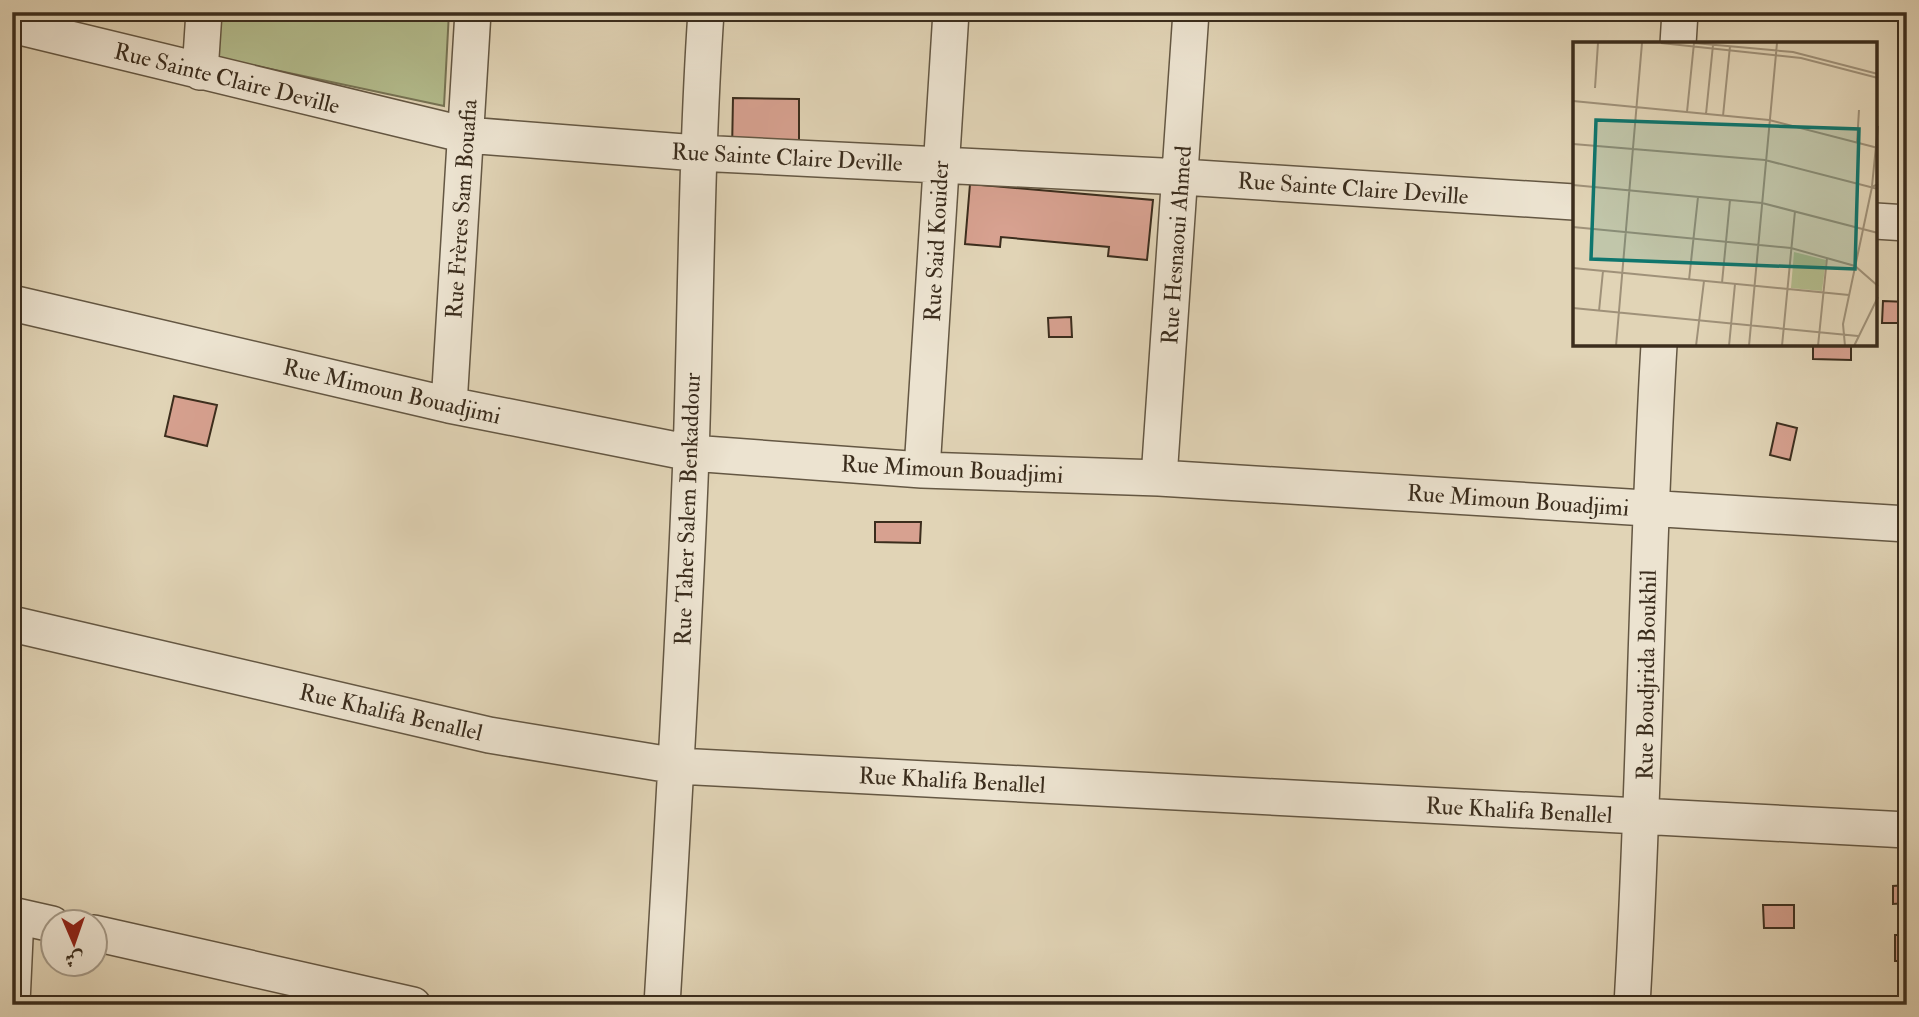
<svg xmlns="http://www.w3.org/2000/svg" width="1919" height="1017" font-family="'IM FELL Double Pica',Amiri,serif">
<rect width="100%" height="100%" fill="#e1d4b6"/>
<filter id="stains"><feTurbulence type="fractalNoise" baseFrequency=".00286" numOctaves="4"/><feColorMatrix values="0 0 0 0 .2 0 0 0 0 .09 0 0 0 0 .02 0 0 0 .5 -.17"/></filter>
<radialGradient id="worn" r=".72"><stop offset=".6" stop-color="#630" stop-opacity="0"/><stop offset="1" stop-color="#630" stop-opacity=".3"/></radialGradient>
<path fill="#b3bc8d" stroke="#777455" stroke-width="2" d="M 217,12 L 449,12 L 444,106 L 214,57 Z"/>
<path fill="#d7a190" stroke="#3b2d1d" stroke-width="2" d="M 733,98 L 799,99 L 799,152 L 732,152 Z
M 970,184 L 1153,200 L 1147,260 L 1108,256 L 1109,247 L 1001,237 L 1000,247 L 965,244 Z
M 1883,301 L 1907,302 L 1907,342 L 1899,342 L 1901,323 L 1882,323 Z
M 1071,317 L 1072,337 L 1049,337 L 1048,318 Z
M 1813,345 L 1851,345 L 1851,360 L 1813,359 Z
M 174,396 L 217,405 L 207,446 L 165,436 Z
M 1777,423 L 1797,428 L 1790,460 L 1770,455 Z
M 875,522 L 921,522 L 920,543 L 875,542 Z
M 1907,885 L 1907,903 L 1893,904 L 1893,886 Z
M 1763,905 L 1794,905 L 1794,928 L 1764,928 Z
M 1895,935 L 1907,935 L 1907,961 L 1895,961 Z"/>
<g fill="none" stroke-linecap="round" stroke-linejoin="round">
<g stroke="#645743" stroke-width="38">
<path id="minor" d="M 12,25 L 466,135 L 697,153 L 1182,177 L 1574,202
M 1678,44 L 1680,12
M 200,72 L 204,12
M 1875,221 L 1907,223
M 12,303 L 449,405 L 691,453 L 922,470 L 1159,478 L 1907,524
M 449,405 L 473,12
M 922,470 L 951,12
M 1159,478 L 1191,12
M 12,624 L 489,735 L 677,766 L 1907,830
M 12,915 L 52,924
M 94,933 L 413,1005
M 12,1003 L 16,916
M 662,1005 C 673,822 684,639 691,456 C 696,308 696,160 706,12
M 1632,1005 C 1645,785 1646,565 1659,345"/>
</g>
<use href="#minor" stroke="#ece3d0" stroke-width="35"/>
</g>
<g text-anchor="middle" stroke-width="5" stroke-linejoin="round" paint-order="stroke">
<g font-size="23" fill="#3b2d1d" stroke="#ece3d0">
<text transform="translate(227 78) rotate(14)" y="8">Rue Sainte Claire Deville</text>
<text transform="translate(787 157) rotate(3)" y="8">Rue Sainte Claire Deville</text>
<text transform="translate(1353 188) rotate(4)" y="8">Rue Sainte Claire Deville</text>
<text transform="translate(461 209) rotate(-86)" y="8">Rue Frères Sam Bouafia</text>
<text transform="translate(936 241) rotate(-87)" y="8">Rue Said Kouider</text>
<text transform="translate(1176 245) rotate(-86)" y="8">Rue Hesnaoui Ahmed</text>
<text transform="translate(392 391) rotate(13)" y="8">Rue Mimoun Bouadjimi</text>
<text transform="translate(952 469) rotate(3)" y="8">Rue Mimoun Bouadjimi</text>
<text transform="translate(1518 500) rotate(4)" y="8">Rue Mimoun Bouadjimi</text>
<text transform="translate(687 509) rotate(-88)" y="8">Rue Taher Salem Benkaddour</text>
<text transform="translate(1646 675) rotate(-89)" y="8">Rue Boudjrida Boukhil</text>
<text transform="translate(391 712) rotate(13)" y="8">Rue Khalifa Benallel</text>
<text transform="translate(952 780) rotate(3)" y="8">Rue Khalifa Benallel</text>
<text transform="translate(1519 810) rotate(3)" y="8">Rue Khalifa Benallel</text>
</g>
</g>
<g transform="translate(1573 42)">
<rect width="304" height="304" fill="#e1d4b6"/>
<path d="M 221,210 L 253,218 L 249,249 L 218,246 Z" fill="#b3bc8d"/>
<path fill="none" stroke="#9f9179" stroke-width="2" d="M 88,1 L 228,16 L 305,36M 121,1 L 220,10 L 305,32M 22,46 L 25,1M 0,59 L 196,78 L 305,106M 114,70 L 121,1M 133,72 L 140,3M 150,74 L 157,4M 284,101 L 286,68M 0,102 L 192,118 L 305,147M 0,143 L 189,161 L 305,191M 299,144 L 305,84M 0,185 L 218,206 L 282,224 L 305,244M 0,226 L 276,253M 116,238 L 125,155M 149,241 L 157,158M 0,266 L 285,294M 26,269 L 30,229M 43,304 L 69,1M 123,304 L 131,239M 156,304 L 162,242M 176,304 L 204,1M 209,304 L 222,169M 245,304 L 254,216M 272,304 L 270,282 L 299,145 L 305,142M 281,304 L 305,255"/>
<path fill="#0f766e" fill-opacity="0.15" stroke="#0f766e" stroke-width="3.5" d="M 23,78 L 286,87 L 282,227 L 18,217 Z"/>
<rect width="304" height="304" fill="none" stroke="#3b2d1d" stroke-width="3.5"/>
</g>
<rect width="1919" height="1017" fill="none" stroke="#e1d4b6" stroke-width="42"/>
<rect x="14" y="14" width="1891" height="989" fill="none" stroke="#3b2d1d" stroke-width="3.5"/>
<rect x="21" y="21" width="1877" height="975" fill="none" stroke="#3b2d1d" stroke-width="2"/>
<g transform="translate(74 943) rotate(178)"><circle r="33" fill="#ece3d0" stroke="#a59a88" stroke-width="2"/>
<path d="M0-5L12 26L0 18L-12 26Z" fill="#8f2418"/>
<text y="-10" font-size="19" font-weight="bold" text-anchor="middle" fill="#3b2d1d">ش</text>
</g>
<rect width="100%" height="100%" filter="url(#stains)"/>
<rect width="100%" height="100%" fill="url(#worn)"/>
</svg>
